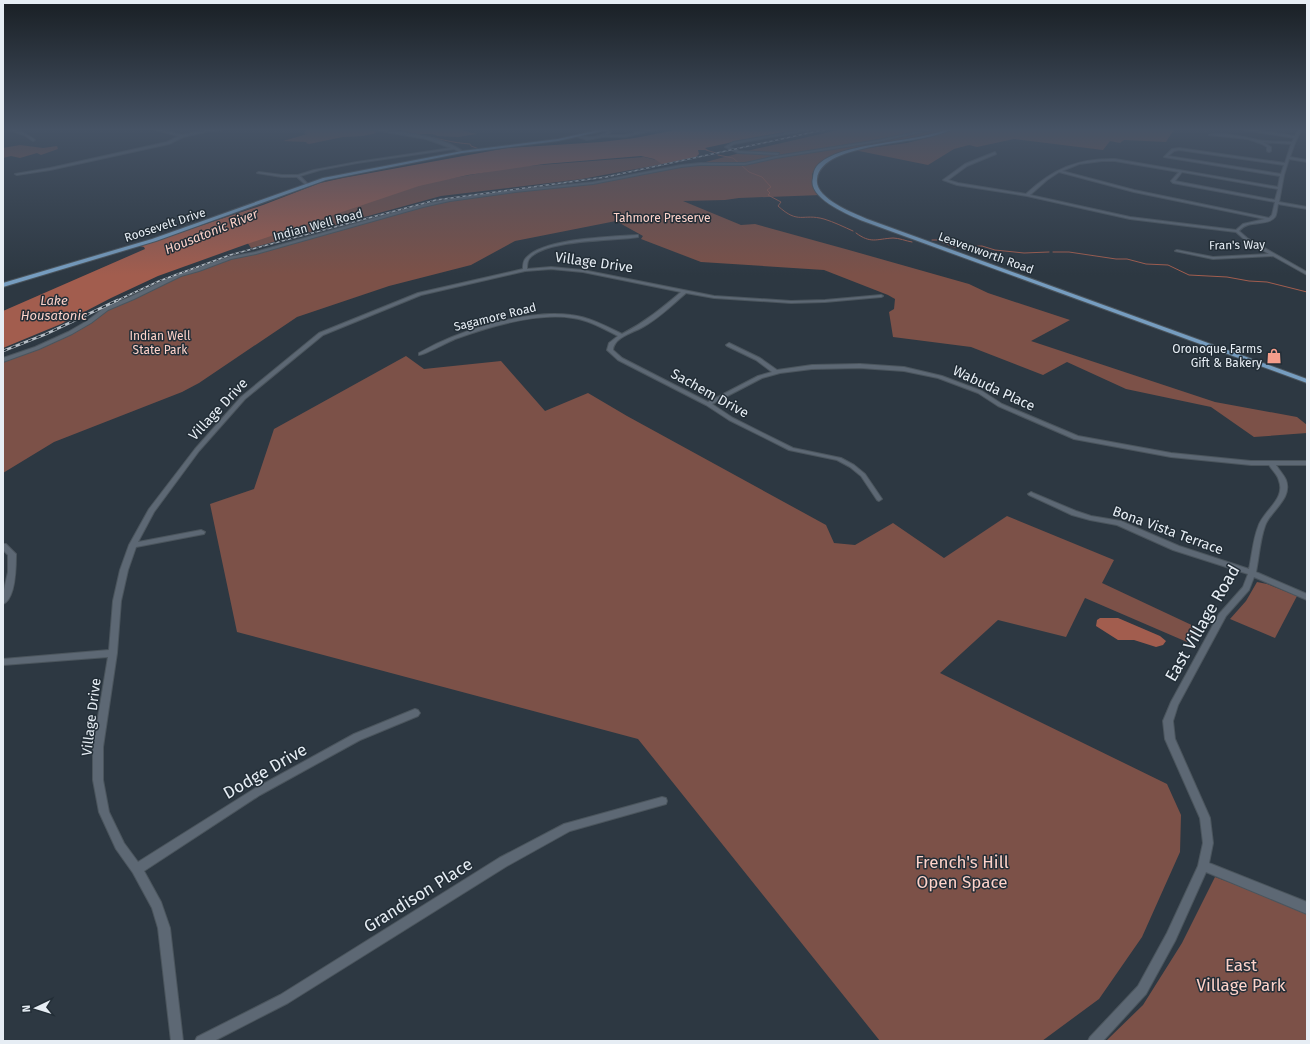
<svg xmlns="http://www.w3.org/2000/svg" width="1310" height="1044" font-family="'Fira Sans',sans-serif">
<rect width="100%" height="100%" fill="#2d3842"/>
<path fill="#7c5148" d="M 309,128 L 358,128 L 374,131 L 376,133 L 363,136 L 343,137 L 309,144 L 306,143 L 307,142 L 283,141 L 307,134 L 304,133 Z
M 387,128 L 470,128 L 461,130 L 477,134 L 458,137 L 438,136 L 432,134 L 415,134 L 398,129 L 389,130 Z
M 847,128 L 1175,128 L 1166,142 L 1124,140 L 1120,143 L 1110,141 L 1103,150 L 1014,139 L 977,147 L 969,145 L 954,149 L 928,165 L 854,150 L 907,143 L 935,136 C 920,139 905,141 889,143 C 860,147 831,149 812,174 L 813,184 L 821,195 L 739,198 L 725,200 L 683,201 L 741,225 L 755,224 L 849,250 L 969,284 L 988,293 L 1070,320 L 1031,341 L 1215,402 L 1297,417 L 1307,425 L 1307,433 L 1254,437 L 1211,407 L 1126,389 L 1067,362 L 1043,375 L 971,347 L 893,337 L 889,312 L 894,309 L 895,299 L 888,295 L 824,270 L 701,262 L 641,239 L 643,236 L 616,221 L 515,241 L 471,265 L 389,286 L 297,317 L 199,383 L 182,392 L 54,442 L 3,473 L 3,361 L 46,344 L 160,282 L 238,256 L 264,250 L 394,213 L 460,198 L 594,182 L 665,168 L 698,164 L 755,149 Z
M 20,145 L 43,148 L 57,146 L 58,149 L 41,155 L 37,153 L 20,158 L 11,156 L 3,158 L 3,148 Z
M 644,157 L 656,160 L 663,164 L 582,179 L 441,196 L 251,248 L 247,242 L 425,183 L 514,167 Z
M 406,356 L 424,369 L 501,361 L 545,411 L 588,393 L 627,416 L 826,525 L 834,543 L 855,545 L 893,523 L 944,558 L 1007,516 L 1114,560 L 1102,583 L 1198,628 L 1187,642 L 1085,598 L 1066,637 L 998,620 L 940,673 L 1167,784 L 1181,815 L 1180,852 L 1142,937 L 1099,999 L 1042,1041 L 880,1041 L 638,739 L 237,632 L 210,504 L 254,489 L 274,429 Z
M 1257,582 L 1267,584 L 1297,596 L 1275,638 L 1230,619 L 1246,601 Z
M 1215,877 L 1277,900 L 1307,914 L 1307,1041 L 1106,1041 L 1143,1005 L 1182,943 Z"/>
<path fill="#a25d4e" d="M 685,128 L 806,128 L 742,140 L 705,148 L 708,150 L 698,150 L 699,154 L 696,157 L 662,164 L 654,159 L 641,156 L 544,164 L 468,175 L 419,186 L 247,244 L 158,276 L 111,298 L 61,324 L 3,348 L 3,311 L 145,249 L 144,247 L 140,246 L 263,205 L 320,183 L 343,178 L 507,148 L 601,142 L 635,138 Z
M 1100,618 L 1118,618 L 1160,636 L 1166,641 L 1163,645 L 1156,647 L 1134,640 L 1118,640 L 1096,626 L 1097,620 Z"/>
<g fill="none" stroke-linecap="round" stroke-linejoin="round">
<path stroke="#a25d4e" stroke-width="1" d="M 419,135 C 436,138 453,143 470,144 L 471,146 L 479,149
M 706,150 L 716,153
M 718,155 L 733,158 L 749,172 L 762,177 L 771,187 L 767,190 L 770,193 L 768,195 L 781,202 L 778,206 C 799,225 802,213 824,219 C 834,222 844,227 853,231
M 856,233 C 871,244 876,239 893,238 C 899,238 906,241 912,242
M 932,240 L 937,240 L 954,247 L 982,246 L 995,250 L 1024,253 L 1049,252
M 1053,252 L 1069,252 L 1116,259 L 1127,259 L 1146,264 L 1168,265 L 1189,275 L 1227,277 L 1249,281 L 1267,282 L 1307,292"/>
<g stroke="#4b555d" stroke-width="2">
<path id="minor" d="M 3,128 C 15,128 26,133 35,140 L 33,141 L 24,135 Z
M 148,128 L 154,128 L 182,135 L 205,130 L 232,128 L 205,132 L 183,137 L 169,144 L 50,170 L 17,175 L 15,174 L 50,168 L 167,142 L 179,136 Z
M 363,128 L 372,128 C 402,133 438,134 464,152 L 461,153 L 454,149 L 357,163 L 320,170 L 300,176 L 309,185 L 307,186 L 297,177 L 282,177 L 257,173 L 259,172 L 282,175 L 298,175 L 314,170 L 357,162 L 451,148 L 426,139 Z
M 656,128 L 663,128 L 625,137 L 603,137 L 587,140 L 575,136 L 576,135 C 588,138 597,138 608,132 L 606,130 L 607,129 L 611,132 L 607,135 L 625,135 Z
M 813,128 L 821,128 L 734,144 L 729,147 L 739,151 L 779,153 L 778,155 L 738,153 L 725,147 L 733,142 Z
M 935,128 L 942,128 L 878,142 L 776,158 L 745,165 L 700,165 L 681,167 L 593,184 L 515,192 L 450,201 L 423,207 L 256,254 L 231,259 L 199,271 L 181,276 L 134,299 L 108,310 L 91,323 L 72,334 L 39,349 L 3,362 L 3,358 L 35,347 L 68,332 L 87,321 L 104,308 L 130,297 L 177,274 L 195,269 L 229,257 L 255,252 L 421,205 L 450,199 L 515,190 L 593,182 L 681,165 L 700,163 L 745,163 L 776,156 L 878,140 Z
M 1233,128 L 1243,128 L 1295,136 L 1299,128 L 1302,128 L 1295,143 L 1290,157 L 1307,160 L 1307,162 L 1289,159 L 1284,175 L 1279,202 L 1307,207 L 1307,209 L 1278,204 C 1277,208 1277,214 1275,217 C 1267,227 1248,219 1239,231 L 1247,238 L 1307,272 L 1307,275 L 1273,256 L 1213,259 L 1175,251 L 1177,250 L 1213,257 L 1269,254 L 1245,240 L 1236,232 L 1130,219 L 1027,196 L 957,185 L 943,180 L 965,164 L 995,152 L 996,154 L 967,166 L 948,180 L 958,183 L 1026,194 C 1053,169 1078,158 1115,159 L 1278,187 L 1280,176 L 1164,157 L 1172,149 L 1179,148 L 1285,163 L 1291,144 L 1263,142 L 1271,147 L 1271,151 L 1269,152 L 1267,151 L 1267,147 L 1262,144 L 1248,139 L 1209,135 C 1222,131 1244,137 1258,140 C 1268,142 1281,141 1292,142 L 1294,138 ZM 1179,150 L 1284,165 L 1281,174 L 1168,156 L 1174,151 ZM 1102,161 L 1115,161 L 1179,172 L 1171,181 L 1173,183 L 1275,202 L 1272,215 L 1269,218 L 1134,190 L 1062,171 L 1079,164 ZM 1059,172 L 1134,192 L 1265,219 L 1243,224 L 1236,230 L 1130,217 L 1030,195 L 1047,180 ZM 1182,172 L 1278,189 L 1275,200 L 1175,181 Z
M 637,235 L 638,235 L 638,237 C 614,241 544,239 529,259 C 527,262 527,266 527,269 L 551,267 L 583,270 L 714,296 L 791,301 L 825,300 L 881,295 L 883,296 L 881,297 L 825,302 L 791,303 L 714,298 L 686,293 C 672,305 658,319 641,328 C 631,333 614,338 613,350 L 622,358 L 708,402 L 758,376 L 772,372 L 756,360 L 727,346 L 726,345 L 729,343 L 760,358 L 777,370 L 812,365 L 860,364 L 904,367 L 942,376 L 982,391 L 1002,404 L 1078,436 L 1171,453 L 1251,461 L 1307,461 L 1307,465 L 1276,465 C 1279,470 1284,475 1286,480 C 1293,499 1270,511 1265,526 C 1260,540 1259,557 1256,572 L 1307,594 L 1307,600 L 1254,577 L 1249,590 L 1226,616 L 1178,705 L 1173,721 L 1175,739 L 1210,818 L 1213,843 L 1209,863 L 1307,902 L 1307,914 L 1206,872 L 1175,941 L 1146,994 L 1103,1041 L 1088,1041 L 1090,1037 L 1138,986 L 1167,933 L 1198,866 L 1203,843 L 1200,818 L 1165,739 L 1163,721 L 1171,702 L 1219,614 L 1243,587 L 1248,574 L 1173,550 L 1117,525 L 1090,520 L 1072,515 L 1029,495 L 1028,494 L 1031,492 L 1033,493 L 1076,511 L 1091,516 L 1121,521 L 1179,546 L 1249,569 C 1252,555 1253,540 1258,527 C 1263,511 1286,499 1279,481 C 1278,475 1272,470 1269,465 L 1251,465 L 1171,457 L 1074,439 L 998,406 L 978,393 L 938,378 L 904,371 L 860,368 L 812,369 L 780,373 L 762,378 L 712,404 L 733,418 L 793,448 L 841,458 L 854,465 L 865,474 L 882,499 L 879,501 L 877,500 L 861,476 L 850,467 L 837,460 L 789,450 L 729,420 L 706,405 L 618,360 L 607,350 L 609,343 L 618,336 C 604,329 589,320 573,318 C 538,312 488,327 455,339 C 448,342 424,355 419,355 L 419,353 C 457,331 527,309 571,315 C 589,317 606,326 622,334 C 645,322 662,308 681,292 L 583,272 L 551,269 L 525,271 L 421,295 L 323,335 L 245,399 L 199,451 L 154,512 L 138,542 L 201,530 L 205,532 L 204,534 L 136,547 L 128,570 L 121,601 L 117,653 L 103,747 L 103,780 L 109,812 L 124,843 L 138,862 L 254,789 L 354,734 L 415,709 L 418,710 L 420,713 L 418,716 L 360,740 L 260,795 L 144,871 L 161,902 L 170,928 L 183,1041 L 171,1041 L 158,928 L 152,908 L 133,873 L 116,849 L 99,812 L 93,780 L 93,747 L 108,657 L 3,665 L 3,659 L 109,650 L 113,601 L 120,570 L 129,545 L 149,509 L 195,449 L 241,397 L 319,333 L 418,293 L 523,269 C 523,265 523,261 526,258 C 544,238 611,237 637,235 Z
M 3,544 L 6,544 L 16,554 C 16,566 16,599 3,604 L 3,594 L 8,572 L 8,555 L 3,550 Z
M 662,797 L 666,798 L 667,801 L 666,804 L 570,831 L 507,866 L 288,1003 L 214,1041 L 195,1041 L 197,1037 L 280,995 L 499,858 L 564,824 Z"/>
</g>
<g stroke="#4b555d" stroke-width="2">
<path id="major" d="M 607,128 L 616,128 L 558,141 L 462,153 L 326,180 L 156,241 L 3,287 L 3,283 L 152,239 L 323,178 L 462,151 L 558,139 Z
M 949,128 L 954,128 C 924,147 822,140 817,179 C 814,198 853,213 867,219 L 1307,379 L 1307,383 L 863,221 C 849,215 807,198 813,178 C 813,175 814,171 815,169 C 832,141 918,144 949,128 Z"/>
</g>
<use href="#minor" fill="#5d6874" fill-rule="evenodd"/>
<use href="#major" fill="#769dc0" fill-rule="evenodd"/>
<g stroke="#b6bec6" stroke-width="1.5">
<path id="rail-far1" d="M 116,301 L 159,281 L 230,255 L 436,200 L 606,177 L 832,128"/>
</g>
<g stroke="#b6bec6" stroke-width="2.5">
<path id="rail" d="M 3,351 L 46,334 L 118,300"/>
</g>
<use href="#rail-far1" stroke="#232e37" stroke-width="1" stroke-dasharray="3" stroke-linecap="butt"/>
<use href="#rail" stroke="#232e37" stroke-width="1.5" stroke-dasharray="4.5" stroke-linecap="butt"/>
</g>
<linearGradient id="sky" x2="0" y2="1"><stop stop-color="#191f24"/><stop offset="0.47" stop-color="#465365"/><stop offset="1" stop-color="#465365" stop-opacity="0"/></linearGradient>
<rect width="1310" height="275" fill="url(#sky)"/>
<defs>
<g id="shop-bare" transform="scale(1.2)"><path d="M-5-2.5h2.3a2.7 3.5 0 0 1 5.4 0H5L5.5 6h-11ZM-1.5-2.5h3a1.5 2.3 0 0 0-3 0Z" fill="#f49d8b" stroke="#232e37" stroke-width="2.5" paint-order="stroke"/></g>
</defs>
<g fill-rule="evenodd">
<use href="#shop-bare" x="1274" y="356"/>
</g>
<g text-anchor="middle" stroke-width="3" stroke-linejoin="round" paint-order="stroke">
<g font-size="12" fill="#fed3ca" stroke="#232e37">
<text x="662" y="222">Tahmore Preserve</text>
<text x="160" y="340">Indian Well<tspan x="160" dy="14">State Park</tspan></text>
</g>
<g font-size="12" fill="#e6edf4" stroke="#232e37">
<text transform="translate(165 225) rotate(-18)" y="4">Roosevelt Drive</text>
<text transform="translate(318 225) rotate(-15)" y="4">Indian Well Road</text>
<text transform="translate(1237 245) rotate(-1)" y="4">Fran's Way</text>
<text transform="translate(986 253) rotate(20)" y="4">Leavenworth Road</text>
<text transform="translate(495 317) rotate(-14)" y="4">Sagamore Road</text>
</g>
<g font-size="12" fill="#e6edf4" stroke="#232e37" text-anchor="end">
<text x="1262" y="353">Oronoque Farms<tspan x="1262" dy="14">Gift &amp; Bakery</tspan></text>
</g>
<g font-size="13" font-style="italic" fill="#fcd2c9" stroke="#232e37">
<text transform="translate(211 231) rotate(-22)" y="5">Housatonic River</text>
<text x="54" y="305">Lake<tspan x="54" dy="15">Housatonic</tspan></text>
</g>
<g font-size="14" fill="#e6edf4" stroke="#232e37">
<text transform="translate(594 262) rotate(8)" y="5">Village Drive</text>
<text transform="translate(994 388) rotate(25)" y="5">Wabuda Place</text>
<text transform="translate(710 393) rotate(29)" y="5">Sachem Drive</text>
<text transform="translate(218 409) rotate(-47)" y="5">Village Drive</text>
<text transform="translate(1168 530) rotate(20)" y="5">Bona Vista Terrace</text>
<text transform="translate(91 717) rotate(-83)" y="5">Village Drive</text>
</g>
<g font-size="17" fill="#e6edf4" stroke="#232e37">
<text transform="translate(1202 623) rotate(-60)" y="6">East Village Road</text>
<text transform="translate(265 771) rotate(-30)" y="6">Dodge Drive</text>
<text transform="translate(418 895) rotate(-32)" y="6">Grandison Place</text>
</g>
<g font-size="17" fill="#fed3ca" stroke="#232e37">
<text x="962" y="868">French's Hill<tspan x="962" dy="20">Open Space</tspan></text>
<text x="1241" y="971">East<tspan x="1241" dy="20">Village Park</tspan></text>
</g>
</g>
<rect width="1310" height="1044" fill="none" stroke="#e6edf4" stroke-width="8"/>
<g transform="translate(36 1008) rotate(266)" stroke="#232e37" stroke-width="3" paint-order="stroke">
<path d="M0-3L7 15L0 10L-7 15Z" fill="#e6edf4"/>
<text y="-6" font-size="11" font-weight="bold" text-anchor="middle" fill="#e6edf4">N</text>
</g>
</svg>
